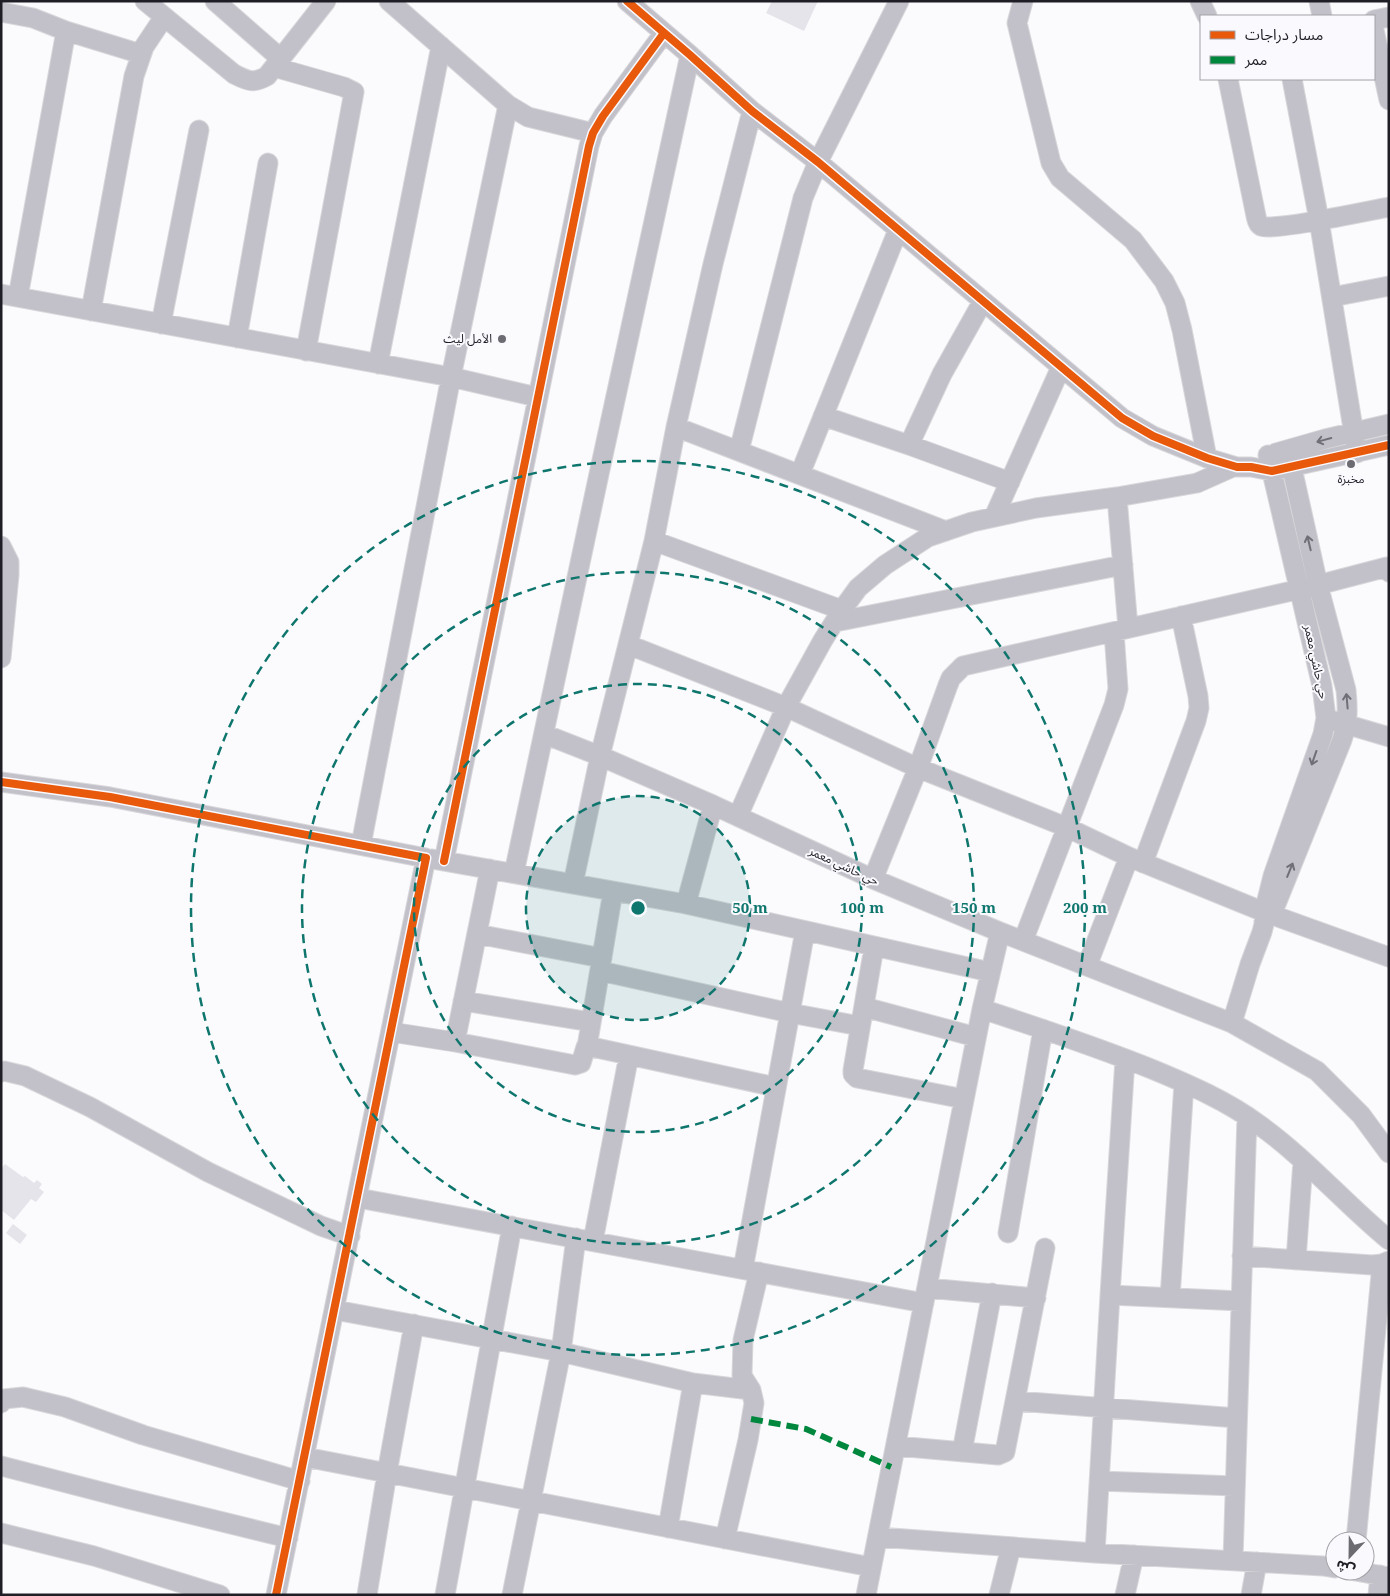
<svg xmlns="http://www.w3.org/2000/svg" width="1390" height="1596" font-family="'Noto Serif','Noto Sans Arabic',serif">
<rect width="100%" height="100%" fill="#fbfbfd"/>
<path fill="#e5e4ea" d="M 772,1 L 818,1 L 804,31 L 766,13 Z
M 5,1164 L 23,1177 L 25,1176 L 34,1183 L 37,1180 L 42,1184 L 39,1188 L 44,1192 L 36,1202 L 31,1199 L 14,1220 L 1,1210 L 1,1169 Z
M 13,1224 L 27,1235 L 20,1244 L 6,1233 Z"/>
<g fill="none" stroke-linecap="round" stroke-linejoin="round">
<g stroke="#d8d8db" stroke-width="21">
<path id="minor" d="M 145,1 L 234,74 C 248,81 253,84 267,76 L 326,1
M 215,1 L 280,58
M 389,1 L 508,105 L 528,117 L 593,133
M 627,1 L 690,55 L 752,111 L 818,162 L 1122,418 L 1153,436 L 1207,458 L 1237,467 L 1251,467 L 1272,471 L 1389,445
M 1023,1 L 1017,23 L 1051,163 L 1060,178 L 1133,240 L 1164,281 L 1175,303 L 1182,330 L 1207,458
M 1200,1 L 1207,16
M 1319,1 L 1322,16
M 1,12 L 33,18 L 66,31 L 141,54
M 1374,20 L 1389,17
M 1374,30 L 1389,100
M 274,67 L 344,87 L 354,92 L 306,351
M 1228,79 L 1256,216 C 1257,220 1257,224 1261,226 C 1270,232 1372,210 1389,207
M 1292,79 L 1319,220 L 1357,453
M 1,294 L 451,377 L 537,397
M 18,297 L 66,31
M 1332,297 L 1389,286
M 91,311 L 134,76 L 144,47 L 164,17
M 161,324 L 199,130
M 237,338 L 268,163
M 378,364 L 441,46
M 823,416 L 909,445 L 942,374 L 983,301
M 676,427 L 946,531
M 909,445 L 1010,482
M 739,451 L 803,198 L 818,162 L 899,1
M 1276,453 L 1325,439 L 1389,424
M 1268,455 L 1322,686 L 1326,718 L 1323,734 L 1273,876 L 1264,912 L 1264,924 L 1262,932 L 1250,964 L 1232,1023 L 1317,1071 L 1361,1115 L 1389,1153
M 800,474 L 898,230
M 1117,497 L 1128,628
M 994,517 L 1061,367
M 654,541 L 842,610
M 1,546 L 9,562 L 9,575 L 1,658
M 835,622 L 1123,565
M 629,645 L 786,707 L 918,768 L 1066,827 L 1129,857 L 1264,912 L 1389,957
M 1335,721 L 1389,737
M 544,734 L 600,756 L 713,805 L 873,879 L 1000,932 L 1232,1023
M 1,782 L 110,797 L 426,858 L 276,1595
M 738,816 L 786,707 L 823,640 L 842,610 L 858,588 L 885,565 L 928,537 L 972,522 L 1036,508 L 1117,497 L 1197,483 L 1233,467
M 361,845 L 451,377 L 508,105
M 432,859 L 686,904 L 990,972
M 444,861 L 589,146 L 593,133 L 603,116 L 664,33
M 1143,863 L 1196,721 L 1199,708 L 1198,696 L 1181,616
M 514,873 L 599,474 L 690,55
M 873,879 L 918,768 L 948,685 L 951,678 L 963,666 L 1318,585 L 1387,567 L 1389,572
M 573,884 L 600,756 L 654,541 L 676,427 L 713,264 L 752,111
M 686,904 L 713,805
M 1276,904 L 1342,740 C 1348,722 1348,709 1346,690 L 1318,585 L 1288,450
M 477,934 L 602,958
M 1023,941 L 1114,705 L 1118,689 L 1114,632
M 874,947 L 853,1070 L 853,1074 L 857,1078 L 964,1099
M 1087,966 L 1129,857
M 600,971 L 790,1013 L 860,1026
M 463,1001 L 591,1022
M 864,1007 L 976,1037
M 982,1009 C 1040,1028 1097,1047 1154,1070 C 1190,1085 1227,1101 1258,1124 C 1306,1158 1344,1203 1389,1240
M 391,1032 L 455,1042 L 575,1065 L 581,1063 L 586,1047 L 592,1047 L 776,1087
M 455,1042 L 490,869
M 587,1047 L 613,891
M 1,1072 L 4,1071 L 25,1076 L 90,1107 L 208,1172 L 321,1226 L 350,1236
M 358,1198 L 924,1303
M 1008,1233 L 1043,1029
M 593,1241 L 629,1055
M 1242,1256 L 1372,1265 L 1382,1264 L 1389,1261
M 1296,1260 L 1303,1161
M 743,1269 L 805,931
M 927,1288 L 1036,1298
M 1110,1295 L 1241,1301
M 1170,1298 L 1184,1083
M 335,1310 L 561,1352 L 576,1238
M 693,1383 L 751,1390
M 1016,1401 L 1237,1418
M 1,1403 L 4,1399 L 23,1397 L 65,1407 L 143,1435 L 300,1481
M 896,1446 L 998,1455 L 1005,1452 L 1045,1248
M 962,1452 L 992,1293
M 305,1457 L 871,1567
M 1,1466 L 129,1499 L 288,1538
M 1100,1481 L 1235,1486
M 1,1533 L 94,1556 L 220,1595
M 878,1537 L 1095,1553 L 1323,1566 L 1335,1568
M 725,1539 L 748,1440 L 754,1403 L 751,1390 L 742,1376 L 743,1340 L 759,1272
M 1356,1541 L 1382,1264
M 1095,1553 L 1110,1295 L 1125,1059
M 1233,1560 L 1247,1116
M 1355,1571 L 1389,1577
M 367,1595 L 387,1473 L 414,1324
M 445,1595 L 512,1226
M 512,1595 L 561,1352 L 693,1383 L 668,1528
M 866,1595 L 982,1009 L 1000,932
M 999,1595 L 1011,1547
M 1125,1595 L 1134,1555
M 1251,1595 L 1257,1562
M 1378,1595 L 1380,1575"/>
</g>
<use href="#minor" stroke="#c2c0c9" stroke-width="19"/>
<path stroke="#00873e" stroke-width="6" stroke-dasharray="12 6" stroke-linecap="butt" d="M 751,1419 L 806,1429 L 891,1467"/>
<g stroke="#fafafe" stroke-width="11">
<path id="cycleway" d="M 627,1 L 690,55 L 752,111 L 818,162 L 1122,418 L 1153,436 L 1207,458 L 1237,467 L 1251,467 L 1272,471 L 1389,445
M 1,782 L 110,797 L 426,858 L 276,1595
M 444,861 L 589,146 L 593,133 L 603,116 L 664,33"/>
</g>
<use href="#cycleway" stroke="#e8590c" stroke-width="8"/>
</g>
<defs><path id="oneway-shaft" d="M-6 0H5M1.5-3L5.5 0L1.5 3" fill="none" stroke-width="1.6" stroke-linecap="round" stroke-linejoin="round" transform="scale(1.25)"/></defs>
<g stroke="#706f78">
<use href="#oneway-shaft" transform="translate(1324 440) rotate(165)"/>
<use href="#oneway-shaft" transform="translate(1309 543) rotate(-103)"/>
<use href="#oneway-shaft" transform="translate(1347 701) rotate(-95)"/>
<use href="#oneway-shaft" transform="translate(1314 758) rotate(109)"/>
<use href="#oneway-shaft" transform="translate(1290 870) rotate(-68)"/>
</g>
<circle cx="638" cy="908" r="112" fill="#0f766e" fill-opacity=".12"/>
<g fill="none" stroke="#0f766e" stroke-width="2.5" stroke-dasharray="9 6">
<circle cx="638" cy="908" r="112"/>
<circle cx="638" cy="908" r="224"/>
<circle cx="638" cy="908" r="336"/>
<circle cx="638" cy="908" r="447"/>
</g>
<g fill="#6c6b71" stroke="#fafafe" stroke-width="2">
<circle cx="502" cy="339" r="5"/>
<circle cx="1351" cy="464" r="5"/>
</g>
<g text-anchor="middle" stroke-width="4" stroke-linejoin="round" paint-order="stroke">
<g font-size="12" fill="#1f1e26" stroke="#fafafe" text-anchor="end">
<text x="492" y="343">الأمل ليث</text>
<text x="1351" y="483" text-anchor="middle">مخبزة</text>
</g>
<g font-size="12" fill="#1f1e26" stroke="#fafafe">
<text transform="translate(1316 662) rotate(78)" y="4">حي حاشي معمر</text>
<text transform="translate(844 866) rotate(25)" y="4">حي حاشي معمر</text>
</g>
</g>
<circle cx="638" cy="908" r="8" fill="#0f766e" stroke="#fafafe" stroke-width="2.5"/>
<g font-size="15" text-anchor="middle" font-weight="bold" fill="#0f766e" stroke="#fafafe" stroke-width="4" stroke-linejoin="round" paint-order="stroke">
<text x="750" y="913">50 m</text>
<text x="862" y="913">100 m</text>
<text x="974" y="913">150 m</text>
<text x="1085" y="913">200 m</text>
</g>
<rect width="1390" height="1596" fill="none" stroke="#1f1e26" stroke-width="5"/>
<rect x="1200" y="15" width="175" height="65" fill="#fafafe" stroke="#a2a2a8"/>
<rect x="1210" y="31" width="25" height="8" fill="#e8590c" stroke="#a2a2a8"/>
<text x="1245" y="40" font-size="15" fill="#1f1e26">مسار دراجات</text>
<rect x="1210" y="56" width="25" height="8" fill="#00873e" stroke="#a2a2a8"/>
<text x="1245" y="65" font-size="15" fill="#1f1e26">ممر</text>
<g transform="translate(1350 1556) rotate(202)"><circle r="24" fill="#fafafe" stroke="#a2a2a8"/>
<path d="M0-4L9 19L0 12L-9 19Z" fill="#6c6b71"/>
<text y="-8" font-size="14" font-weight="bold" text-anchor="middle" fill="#1f1e26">ش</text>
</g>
</svg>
